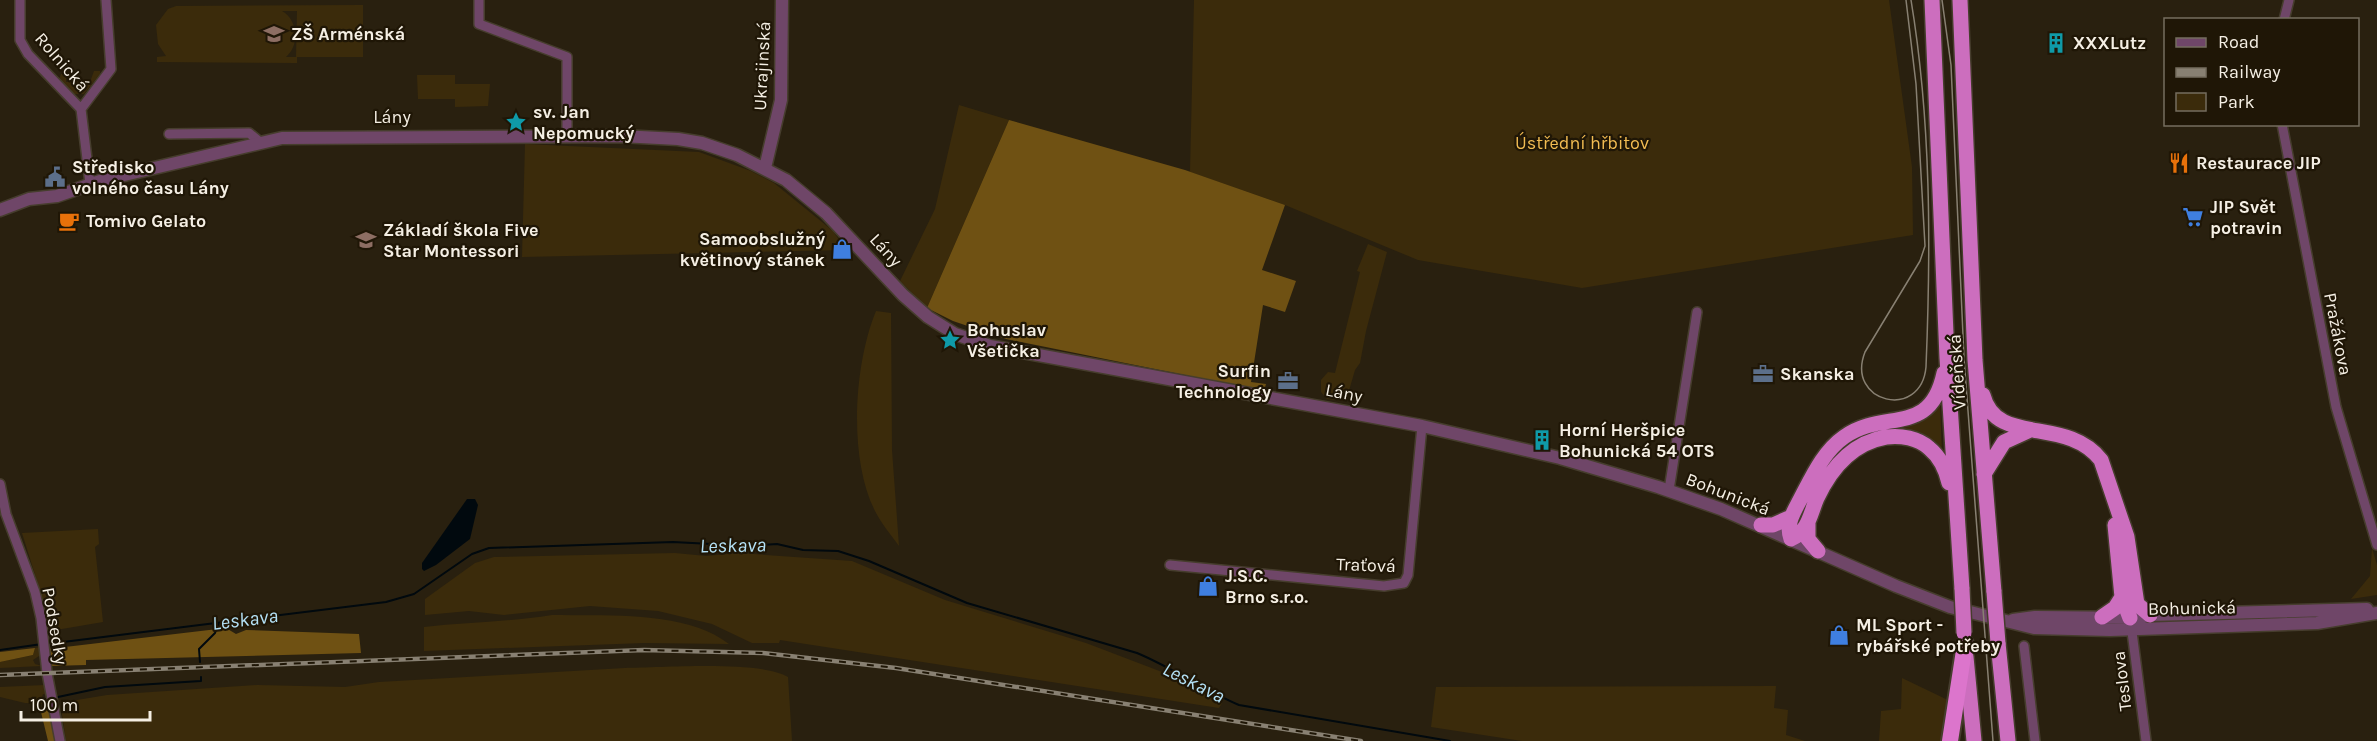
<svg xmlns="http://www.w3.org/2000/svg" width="2377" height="741" font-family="Karla,sans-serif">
<rect width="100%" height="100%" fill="#29200f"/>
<path fill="#3b2b0b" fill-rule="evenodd" d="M 1194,0 L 1889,0 L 1912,167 L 1913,235 L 1582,288 L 1418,260 L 1285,205 L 1190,172 Z
M 363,5 L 363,57 L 297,57 L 297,63 L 157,62 L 157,57 L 166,56 L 158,44 L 156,25 L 168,9 L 176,6 ZM 282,11 L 297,11 L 296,57 L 286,57 C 300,45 298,20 282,11 Z
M 94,71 L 100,71 L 100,74 L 84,94 L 73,94 L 59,79 L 61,74 L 66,73 L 66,82 L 90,82 Z
M 417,75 L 455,75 L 455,84 L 490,84 L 488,106 L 455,107 L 455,99 L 418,99 Z
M 959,105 L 1009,120 L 927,308 L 900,281 L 935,209 Z
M 525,144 L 699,152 L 751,171 L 774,183 L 833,231 L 846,250 L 522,257 Z
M 1368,244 L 1387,252 L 1366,331 L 1360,363 L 1355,370 L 1346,401 L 1327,399 L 1321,392 L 1321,380 L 1328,372 L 1335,373 L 1360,272 L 1357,271 Z
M 876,311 L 891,313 L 892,450 L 899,546 C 891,535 881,523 875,511 C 848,458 854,364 876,311 Z
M 1940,403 L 1942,454 L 1909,434 L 1834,461 L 1834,454 L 1853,439 Z
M 98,529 L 99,544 L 95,547 L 103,622 L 56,630 L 46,610 L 22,533 Z
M 2372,548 L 2377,565 L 2377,595 L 2351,599 L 2370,576 Z
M 675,553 L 706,556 L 739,553 L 852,561 L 945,600 L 1086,643 L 1162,672 L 1222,703 L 1219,708 L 780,640 L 779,643 L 752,643 L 712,624 L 658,611 L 590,606 L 504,615 L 469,611 L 425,615 L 425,599 L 475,563 L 494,557 Z
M 552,615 C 605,616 686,610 729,644 L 644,643 L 424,651 L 424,627 C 467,622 509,622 552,615 Z
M 41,647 L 42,654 L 33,660 L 35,664 L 42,666 L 0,668 L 0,662 L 33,655 L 35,648 Z
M 625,668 C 662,668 760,660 788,677 L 792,741 L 66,741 L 61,708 L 66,707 L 65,702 L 107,695 L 257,685 L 345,687 L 379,682 Z
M 1902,678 L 1952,702 L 1945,741 L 1879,741 L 1881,711 L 1901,709 Z
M 45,685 L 49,696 L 43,694 L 41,701 L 45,704 L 25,703 L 0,697 L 0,687 Z
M 1776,686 L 1774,708 L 1788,710 L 1786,735 L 1805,741 L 1522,741 L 1431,727 L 1436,687 Z"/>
<path fill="#6f5113" d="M 1009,120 L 1185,170 L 1285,205 L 1262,270 L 1296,281 L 1285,312 L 1263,305 L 1251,382 L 1266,384 L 1264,391 L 1006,339 L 953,321 L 927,308 Z
M 226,628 L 236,634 L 246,630 L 359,634 L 361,653 L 86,660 L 86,665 L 50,666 L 48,649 Z
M 35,648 L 33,655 L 0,662 L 0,652 Z
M 40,708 L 50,709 L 55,741 L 48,741 Z"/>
<path fill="#01090e" d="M 467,499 L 475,499 L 478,505 L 470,539 L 436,565 L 424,571 L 422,569 L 422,563 Z"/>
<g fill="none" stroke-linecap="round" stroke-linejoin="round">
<path stroke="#01090e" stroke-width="2" d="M 47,644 L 386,602 L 414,594 L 472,554 L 489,548 L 673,542 L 750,546 L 777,544 L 803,550 L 838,551 L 869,561 L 967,603 L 1137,653 C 1173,668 1204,690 1239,705 L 1450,741
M 0,650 L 42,644
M 200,662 L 199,649 L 215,633 L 219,623
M 58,697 L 105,687 L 201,681 L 201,677
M 42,699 L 46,699"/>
<g stroke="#463d2d" stroke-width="12">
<path id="minor" d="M 20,0 L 20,40 L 28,54 L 81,109
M 479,0 L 479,24 L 567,57 L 567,136
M 2284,20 L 2289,0
M 2282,124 L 2336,407 L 2377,545
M 169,134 L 249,133 L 260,142
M 90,184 L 81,109 L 111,69 L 106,0
M 0,484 L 6,514 L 35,592 L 41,618 L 47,673 L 60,741
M 1669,490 L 1697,312
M 1170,565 L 1384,586 L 1404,583 L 1408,575 L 1422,426
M 2131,624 L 2146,741
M 2024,646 L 2035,741"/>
</g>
<g stroke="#463d2d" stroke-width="15">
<path id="tertiary" d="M 765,168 L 781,100 L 782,0
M 0,210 L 29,199 L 57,196 L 103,180 L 282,138 L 621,136 L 678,139 L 702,143 L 737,155 L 786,180 L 826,213 L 903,295 L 928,317 L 955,334 L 990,346 L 1422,426 L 1560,458 L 1658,487 L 1721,509 L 1896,586 L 1950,607 L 2034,628 L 2110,630 L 2317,623 L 2377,613
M 2013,620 L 2035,617 L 2140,618 L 2150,615 L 2367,609"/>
</g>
<g stroke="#463d2d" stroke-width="18">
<path id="trunk" d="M 1932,0 L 1947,358 L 1962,589
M 1960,0 L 1975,360 L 1994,592
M 1944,373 C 1930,438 1885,408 1844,437 C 1824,451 1813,475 1802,496 C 1795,510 1785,523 1791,539 C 1809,531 1810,514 1817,498 C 1831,468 1852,443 1886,437 C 1901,435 1918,438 1929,448 C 1940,457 1946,470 1949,483
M 1983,395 C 1996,447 2066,415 2101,460 L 2127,537 L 2137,604 L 2150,615
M 1984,474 L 2004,442 L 2028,431
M 1808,523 L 1808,539 L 1818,551
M 1761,525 L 1773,525 L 1791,517
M 2115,525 L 2122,597 L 2130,618
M 2102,617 L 2115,608 L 2122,597
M 1998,643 L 2008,741
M 1966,657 L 1974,741"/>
</g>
<g stroke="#463d2d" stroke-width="20">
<path id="motorway" d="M 1950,741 L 1965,644"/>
</g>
<use href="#minor" stroke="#6f4668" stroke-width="9"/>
<use href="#tertiary" stroke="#6f4668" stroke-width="12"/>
<use href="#trunk" stroke="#cc6ebe" stroke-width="15"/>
<use href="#motorway" stroke="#dc75cc" stroke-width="16"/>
<path stroke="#888072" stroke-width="1.5" d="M 1906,0 L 1916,84 L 1925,246 L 1920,261 L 1865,352 C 1845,403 1921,421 1926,367 C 1931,245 1931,121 1911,0
M 1942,0 L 1951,65 L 1964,358 L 1993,741"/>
<g stroke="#888072" stroke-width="4.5">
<path id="rail" d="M 0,675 L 644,650 L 763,653 L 896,668 L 1361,741"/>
</g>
<use href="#rail" stroke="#1f1606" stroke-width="2" stroke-dasharray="7" stroke-linecap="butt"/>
<g stroke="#463d2d" stroke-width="18" stroke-linecap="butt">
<path id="trunk-bridge" d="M 1962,589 L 1964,633
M 1994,592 L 1998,643"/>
</g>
<use href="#trunk-bridge" stroke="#cc6ebe" stroke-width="15"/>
</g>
<defs>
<g id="school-bare" transform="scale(1.62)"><path d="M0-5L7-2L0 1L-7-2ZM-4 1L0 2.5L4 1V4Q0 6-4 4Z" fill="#8d6e63" stroke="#1f1606" stroke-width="2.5" paint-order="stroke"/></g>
<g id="building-bare" transform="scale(1.62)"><path d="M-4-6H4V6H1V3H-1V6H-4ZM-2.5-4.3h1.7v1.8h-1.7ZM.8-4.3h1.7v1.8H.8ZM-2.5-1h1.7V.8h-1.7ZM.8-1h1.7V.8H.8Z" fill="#0f9aa8" stroke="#1f1606" stroke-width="2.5" paint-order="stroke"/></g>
<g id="sight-bare" transform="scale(1.62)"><path d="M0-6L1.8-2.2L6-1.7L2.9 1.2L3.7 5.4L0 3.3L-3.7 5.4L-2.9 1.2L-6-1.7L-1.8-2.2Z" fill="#0f9aa8" stroke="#1f1606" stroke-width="2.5" paint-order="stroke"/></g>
<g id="restaurant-bare" transform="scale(1.62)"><path d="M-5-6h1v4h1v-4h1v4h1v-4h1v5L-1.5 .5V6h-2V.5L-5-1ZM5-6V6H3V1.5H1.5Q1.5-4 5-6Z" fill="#e8710a" stroke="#1f1606" stroke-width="2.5" paint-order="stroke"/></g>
<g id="civic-bare" transform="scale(1.62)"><path d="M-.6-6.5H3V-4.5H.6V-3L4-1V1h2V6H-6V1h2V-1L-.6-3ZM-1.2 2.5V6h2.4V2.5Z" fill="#5c6f8a" stroke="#1f1606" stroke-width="2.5" paint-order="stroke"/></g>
<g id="supermarket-bare" transform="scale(1.62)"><path d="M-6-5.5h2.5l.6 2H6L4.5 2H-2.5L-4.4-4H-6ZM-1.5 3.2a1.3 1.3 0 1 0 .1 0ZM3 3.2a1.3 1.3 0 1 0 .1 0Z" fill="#3f7fe0" stroke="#1f1606" stroke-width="2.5" paint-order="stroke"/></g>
<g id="cafe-bare" transform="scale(1.62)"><path d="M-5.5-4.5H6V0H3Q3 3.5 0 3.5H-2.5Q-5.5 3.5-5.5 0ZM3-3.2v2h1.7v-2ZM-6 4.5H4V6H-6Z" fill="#e8710a" stroke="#1f1606" stroke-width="2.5" paint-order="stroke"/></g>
<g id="shop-bare" transform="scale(1.62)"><path d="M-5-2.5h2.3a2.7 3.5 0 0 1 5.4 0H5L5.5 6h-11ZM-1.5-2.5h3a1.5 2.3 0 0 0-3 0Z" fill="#3f7fe0" stroke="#1f1606" stroke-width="2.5" paint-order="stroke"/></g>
<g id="office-bare" transform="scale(1.62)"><path d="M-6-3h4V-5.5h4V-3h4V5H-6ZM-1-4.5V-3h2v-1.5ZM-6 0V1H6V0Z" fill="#5c6f8a" stroke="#1f1606" stroke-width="2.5" paint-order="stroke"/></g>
</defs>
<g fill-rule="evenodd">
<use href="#school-bare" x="274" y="34"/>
<use href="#building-bare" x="2056" y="43"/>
<use href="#sight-bare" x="516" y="122"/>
<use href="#restaurant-bare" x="2179" y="163"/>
<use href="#civic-bare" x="55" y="177"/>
<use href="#supermarket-bare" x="2193" y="217"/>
<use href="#cafe-bare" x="69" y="221"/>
<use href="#school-bare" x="366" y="240"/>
<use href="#shop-bare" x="842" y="249"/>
<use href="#sight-bare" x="950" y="340"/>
<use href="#office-bare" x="1763" y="374"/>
<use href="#office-bare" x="1288" y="381"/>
<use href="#building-bare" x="1542" y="440"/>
<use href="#shop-bare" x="1208" y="586"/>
<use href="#shop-bare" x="1839" y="635"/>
</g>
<g text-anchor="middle" stroke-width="4.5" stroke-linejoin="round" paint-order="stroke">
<g font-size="18" font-weight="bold" fill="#f5efe4" stroke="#1f1606" text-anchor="start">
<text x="291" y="40">ZŠ Arménská</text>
<text x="2073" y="49">XXXLutz</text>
<text x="533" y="118">sv. Jan<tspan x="533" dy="21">Nepomucký</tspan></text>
<text x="2196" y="169">Restaurace JIP</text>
<text x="72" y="173">Středisko<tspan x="72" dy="21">volného času Lány</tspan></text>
<text x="2210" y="213">JIP Svět<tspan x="2210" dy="21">potravin</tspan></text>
<text x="86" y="227">Tomivo Gelato</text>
<text x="383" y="236">Základí škola Five<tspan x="383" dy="21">Star Montessori</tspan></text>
<text x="825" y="245" text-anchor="end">Samoobslužný<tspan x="825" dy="21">květinový stánek</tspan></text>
<text x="967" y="336">Bohuslav<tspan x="967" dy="21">Všetička</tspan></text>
<text x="1271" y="377" text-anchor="end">Surfin<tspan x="1271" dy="21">Technology</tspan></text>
<text x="1780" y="380">Skanska</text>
<text x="1559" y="436">Horní Heršpice<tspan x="1559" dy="21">Bohunická 54 OTS</tspan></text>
<text x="1225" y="582">J.S.C.<tspan x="1225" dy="21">Brno s.r.o.</tspan></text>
<text x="1856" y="631">ML Sport -<tspan x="1856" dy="21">rybářské potřeby</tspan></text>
</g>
<g font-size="18" fill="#f5efe4" stroke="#1f1606">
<text transform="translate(62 62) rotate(49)" y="6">Rolnická</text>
<text transform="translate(762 66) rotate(-87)" y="6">Ukrajinská</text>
<text x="392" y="123">Lány</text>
<text transform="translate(886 250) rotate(47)" y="6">Lány</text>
<text transform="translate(2338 334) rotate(79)" y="6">Pražákova</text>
<text transform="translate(1957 372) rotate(-94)" y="6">Vídeňská</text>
<text transform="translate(1344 393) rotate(11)" y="6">Lány</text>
<text transform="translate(1728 494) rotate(21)" y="6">Bohunická</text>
<text transform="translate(1366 565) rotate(2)" y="6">Traťová</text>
<text transform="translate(2192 608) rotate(-1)" y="6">Bohunická</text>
<text transform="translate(55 626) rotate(80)" y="6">Podsedky</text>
<text transform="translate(2122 681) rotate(-97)" y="6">Teslova</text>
</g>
<g font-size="18" fill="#f2bc52" stroke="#1f1606">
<text x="1582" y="149">Ústřední hřbitov</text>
</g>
<g font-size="20" font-style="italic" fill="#b4e1f6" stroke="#1f1606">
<text transform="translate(733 545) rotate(-1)" y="7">Leskava</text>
<text transform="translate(245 619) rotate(-7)" y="7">Leskava</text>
<text transform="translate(1194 682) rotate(27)" y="7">Leskava</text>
</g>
</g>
<rect x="2164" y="18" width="195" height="108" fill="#1f1606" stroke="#756d5f" stroke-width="1.5"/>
<rect x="2176" y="38" width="30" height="9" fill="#6f4668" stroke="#756d5f" stroke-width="1.5"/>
<text x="2218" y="48" font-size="18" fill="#f5efe4">Road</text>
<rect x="2176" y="68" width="30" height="9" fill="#888072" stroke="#756d5f" stroke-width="1.5"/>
<text x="2218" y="78" font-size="18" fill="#f5efe4">Railway</text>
<rect x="2176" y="93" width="30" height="18" fill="#3b2b0b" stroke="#756d5f" stroke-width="1.5"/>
<text x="2218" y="108" font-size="18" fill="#f5efe4">Park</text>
<path d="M21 711v9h129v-9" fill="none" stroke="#f5efe4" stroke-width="3"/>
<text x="30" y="711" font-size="18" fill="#f5efe4" stroke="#1f1606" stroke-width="4.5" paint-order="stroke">100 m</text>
</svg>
